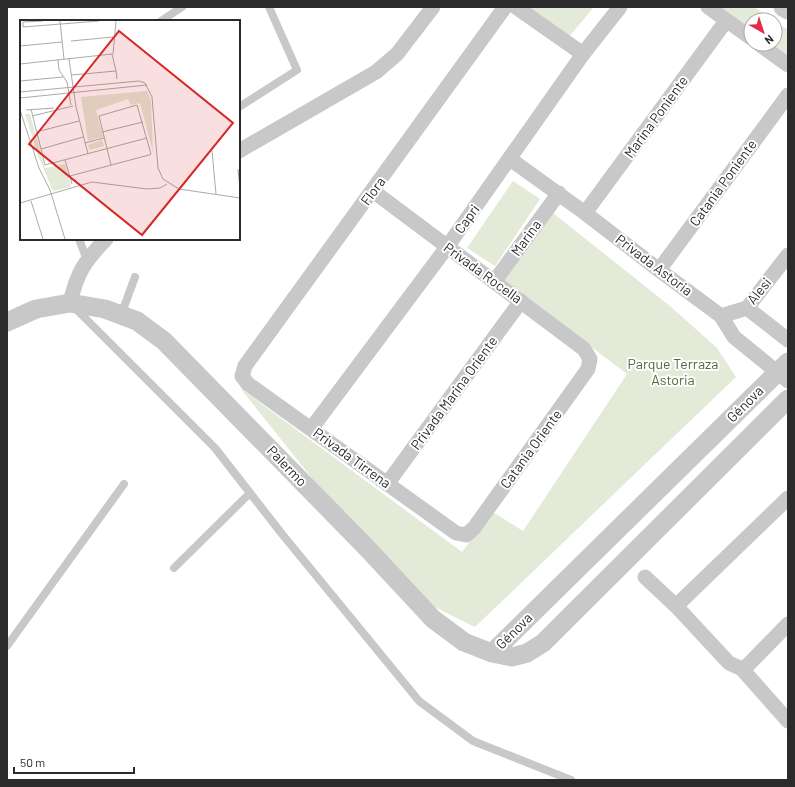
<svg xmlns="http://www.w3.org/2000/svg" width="795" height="787" font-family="Barlow,sans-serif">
<rect width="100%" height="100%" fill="#fff"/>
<path fill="#e3ead8" d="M 525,7 L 594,7 L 568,38 Z
M 716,7 L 754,7 L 773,20 L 751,20 L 751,32 Z
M 775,21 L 788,30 L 788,58 L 768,44 L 775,44 Z
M 513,181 L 540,199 L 495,266 L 467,248 Z
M 553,213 L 670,306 L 717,348 L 736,377 L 475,627 L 420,600 L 331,502 L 240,388 L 462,552 L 493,512 L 523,531 L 627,374 L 503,280 Z"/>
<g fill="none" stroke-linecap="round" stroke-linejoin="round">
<path stroke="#c8c8c8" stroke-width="8" d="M 161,21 L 182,7
M 239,107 L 297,70 L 269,7
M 79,239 L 87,260
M 75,308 L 215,448 L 282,534 L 419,701 L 473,741 L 571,780
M 121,315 L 135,277
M 174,568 L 250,493
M 7,646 L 124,484"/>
<path stroke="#c8c8c8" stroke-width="15" d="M 516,7 L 583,54
M 708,7 L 751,38
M 759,44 L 788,65
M 239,151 L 376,72 L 397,54 L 433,7
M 510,159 L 585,213 L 659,270 L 721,316 L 734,337 L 788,381
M 373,191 L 584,349 L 590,359 L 588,369 L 474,528 L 466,535 L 456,533 L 248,384 L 242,376 L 245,366 L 505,7
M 585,213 L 726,21
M 659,270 L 788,95
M 494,282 L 559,193
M 70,303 C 77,272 85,261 106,239
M 747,308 L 788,340
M 721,316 L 747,308 L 788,255
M 311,429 L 447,247 L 583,54 L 620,7
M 387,484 L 521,301
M 645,577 L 676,606 L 788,498
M 676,606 L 729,663 L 742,669 L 748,665 L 788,624
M 742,669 L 788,721"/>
<path stroke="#c8c8c8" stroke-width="19" d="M 783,7 L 788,10
M 7,322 L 36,309 L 70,303 L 105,309 L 137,321 L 164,341 L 365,546 L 433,619 L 464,642 L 492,653 L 512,657 L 527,653 L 543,643 L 788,399
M 492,653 L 788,362"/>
</g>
<g text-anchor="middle" stroke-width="4" stroke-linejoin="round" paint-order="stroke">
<g font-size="14" fill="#2b2b2b" stroke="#fff">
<text transform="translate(656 117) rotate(-54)" y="5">Marina Poniente</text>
<text transform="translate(723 183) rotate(-54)" y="5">Catania Poniente</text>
<text transform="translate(373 191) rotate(-54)" y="5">Flora</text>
<text transform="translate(467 219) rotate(-54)" y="5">Capri</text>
<text transform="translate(526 238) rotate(-54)" y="5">Marina</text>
<text transform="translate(654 265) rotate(37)" y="5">Privada Astoria</text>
<text transform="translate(483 273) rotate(36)" y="5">Privada Rocella</text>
<text transform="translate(759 291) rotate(-51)" y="5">Alesi</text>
<text transform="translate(454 393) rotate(-54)" y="5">Privada Marina Oriente</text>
<text transform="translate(745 404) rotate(-45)" y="5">Génova</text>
<text transform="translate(531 449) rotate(-54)" y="5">Catania Oriente</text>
<text transform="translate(352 458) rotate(36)" y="5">Privada Tirrena</text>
<text transform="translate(287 466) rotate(46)" y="5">Palermo</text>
<text transform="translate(514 631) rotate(-45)" y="5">Génova</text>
</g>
<g font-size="14" fill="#52663a" stroke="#fff">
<text x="673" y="369">Parque Terraza<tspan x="673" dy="16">Astoria</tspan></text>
</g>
</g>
<g transform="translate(20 20)">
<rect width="220" height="220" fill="#fff"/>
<path d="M 127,71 L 131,81 L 133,132 L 120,83 L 111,85 L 108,79 L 76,90 L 83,117 L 68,121 L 61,77 ZM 5,94 L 10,94 L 25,148 L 45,144 L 51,167 L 33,171 L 19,138 ZM 82,120 L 84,126 L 70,130 L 68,125 Z" fill="#e3ead8"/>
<path fill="none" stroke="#aaa" stroke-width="1" d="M 23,1 L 3,2 L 3,7 L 79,1M 40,1 L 44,39M 51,21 L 93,17M 0,26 L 42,22M 93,34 L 96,1M 49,39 L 56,87 L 68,134M 38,40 L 39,50 L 47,62 L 51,85M 0,44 L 92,34 L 96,51M 52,55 L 96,51 L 97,59M 0,61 L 43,57M 0,72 L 119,61 L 125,63 L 132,77 L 138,148 L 143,159 L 159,169 L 220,178M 0,78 L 127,65M 11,89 L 25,145 L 127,118M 0,90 L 19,148 L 30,170 L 45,219M 6,90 L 34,88M 12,96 L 53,86M 16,112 L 59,101M 82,112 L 123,102M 65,123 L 84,118M 21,129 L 63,117M 192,131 L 196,174M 45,140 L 52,164M 218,149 L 220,169M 50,156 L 129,135 L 131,134 L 117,85 L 79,96 L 91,145M 11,181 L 23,219M 0,183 L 72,162 L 127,169 L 140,168 L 147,164"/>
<path fill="#d62828" fill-opacity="0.15" stroke="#d62828" stroke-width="2" d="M 99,11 L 213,103 L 122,215 L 9,124 Z"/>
<rect width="220" height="220" fill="none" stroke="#2b2b2b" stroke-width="2"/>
</g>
<rect width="795" height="787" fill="none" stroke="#2b2b2b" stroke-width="16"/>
<g transform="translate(763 32) rotate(141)"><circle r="19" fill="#ffffff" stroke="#aaaaaa"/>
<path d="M0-3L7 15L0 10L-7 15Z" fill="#e42c4a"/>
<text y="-6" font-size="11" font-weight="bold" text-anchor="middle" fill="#2b2b2b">N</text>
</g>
<path d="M14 767v6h120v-6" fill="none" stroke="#2b2b2b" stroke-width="2"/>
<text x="20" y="767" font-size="12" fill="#2b2b2b" stroke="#ffffff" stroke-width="3" paint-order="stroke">50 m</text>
</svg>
